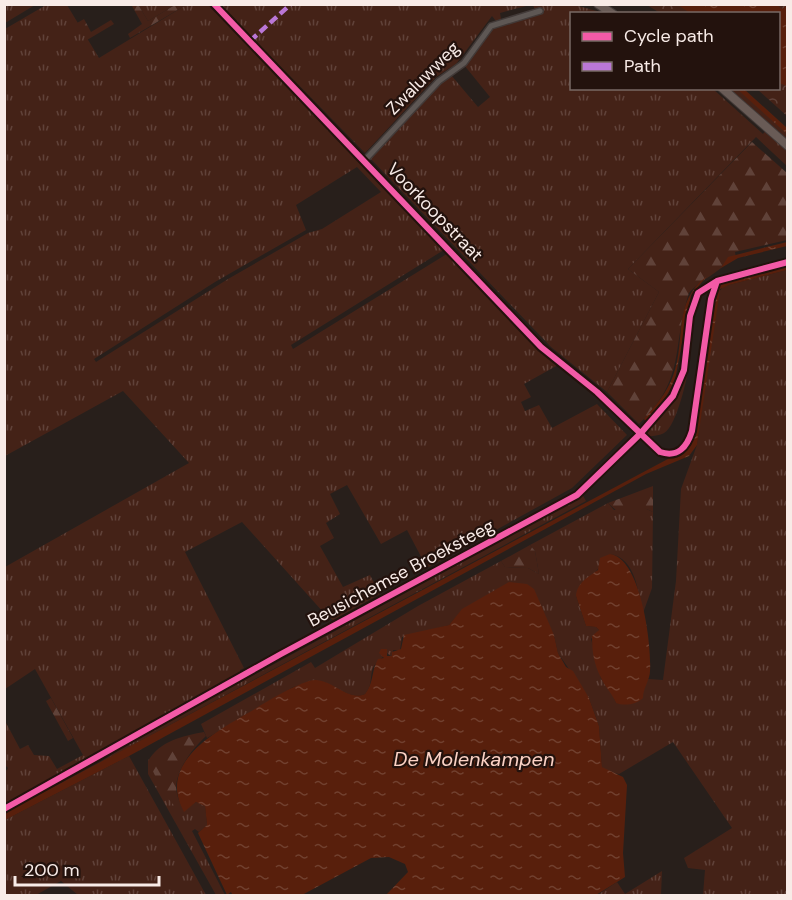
<svg xmlns="http://www.w3.org/2000/svg" width="792" height="900" font-family="'DM Sans',sans-serif">
<defs>
<pattern id="grass-tufts" width="24" height="20" patternUnits="userSpaceOnUse" patternTransform="scale(1.5)"><rect width="24" height="20" fill="#442217"/><path d="M3 7l-1-3M5 7V3M7 7l1-3M15 17l-1-3M17 17v-4M19 17l1-3" fill="none" stroke="#604239"/></pattern>
<pattern id="forest-firs" width="22" height="20" patternUnits="userSpaceOnUse" patternTransform="scale(1.5)"><rect width="22" height="20" fill="#442217"/><path d="M5 1l3.5 6h-7zM16 11l3.5 6h-7z" fill="#604239"/></pattern>
<pattern id="park-crowns" width="20" height="18" patternUnits="userSpaceOnUse" patternTransform="scale(1.5)"><rect width="20" height="18" fill="#442217"/><path d="M2 6a3 3 0 1 1 6 0M12 15a3 3 0 1 1 6 0" fill="none" stroke="#604239"/></pattern>
<pattern id="water-ripples" width="26" height="14" patternUnits="userSpaceOnUse" patternTransform="scale(1.5)"><rect width="26" height="14" fill="#581f0c"/><path d="M2 4q2-2 4 0t4 0M15 11q2-2 4 0t4 0" fill="none" stroke="#71402f"/></pattern>
</defs>
<rect width="100%" height="100%" fill="#281f1b"/>
<path fill="url(#grass-tufts)" fill-rule="evenodd" d="M 5,4 L 35,4 L 35,5 L 5,23 Z
M 141,4 L 175,5 L 148,21 L 139,6 Z
M 571,4 L 604,13 L 572,14 L 572,88 L 713,89 L 763,134 L 766,130 L 787,150 L 788,167 L 756,137 L 628,269 L 659,292 L 607,392 L 551,347 L 369,157 L 436,86 L 451,75 L 478,107 L 490,97 L 464,65 L 492,28 L 537,15 L 533,5 Z
M 46,5 L 67,5 L 99,58 L 186,5 L 212,5 L 447,248 L 291,345 L 293,349 L 450,252 L 558,365 L 524,384 L 531,397 L 521,402 L 525,411 L 539,405 L 552,428 L 597,404 L 627,435 L 572,488 L 427,568 L 407,530 L 381,544 L 347,485 L 330,494 L 340,514 L 326,523 L 334,538 L 320,546 L 343,587 L 370,575 L 380,594 L 333,620 L 324,613 L 242,522 L 185,552 L 244,668 L 240,670 L 240,676 L 5,807 L 5,772 L 8,768 L 5,765 L 4,719 L 20,749 L 28,745 L 34,755 L 49,756 L 57,769 L 83,755 L 35,669 L 5,689 L 5,567 L 189,463 L 123,391 L 5,456 L 5,29 ZM 357,167 L 381,192 L 322,229 L 308,233 L 228,279 L 96,362 L 94,359 L 215,282 L 306,230 L 296,205 Z
M 221,5 L 530,5 L 500,13 L 501,19 L 496,21 L 492,16 L 456,64 L 436,77 L 365,153 Z
M 726,89 L 737,89 L 787,130 L 787,143 Z
M 787,270 L 787,895 L 703,895 L 705,870 L 688,868 L 684,858 L 732,828 L 673,742 L 619,774 L 605,771 L 602,767 L 599,726 L 589,698 L 558,653 L 554,635 L 546,620 L 460,612 L 449,625 L 402,637 L 400,650 L 393,650 L 392,657 L 387,653 C 382,659 374,662 372,671 C 370,680 372,685 365,694 C 347,701 334,681 316,681 C 308,681 300,685 293,687 L 207,738 L 201,724 L 311,662 L 315,668 L 418,606 L 501,561 L 505,567 L 528,568 L 539,574 L 535,551 L 530,545 L 608,503 L 614,510 L 642,507 L 653,512 L 652,588 L 643,613 C 638,592 636,558 610,554 L 576,596 L 586,626 L 596,627 L 599,630 L 591,639 L 601,679 L 609,687 L 616,703 L 628,704 L 640,700 L 648,679 L 663,680 L 676,581 L 681,489 L 697,445 L 718,293 L 723,287 L 729,285 Z
M 690,360 C 688,375 677,426 664,433 C 659,436 651,436 645,437 L 644,432 L 674,397 Z
M 582,494 L 586,501 L 99,763 L 134,740 L 573,502 Z
M 129,756 L 206,895 L 78,895 L 61,881 L 36,895 L 5,896 L 5,820 Z
M 148,759 L 167,796 L 184,811 L 196,802 L 205,805 L 207,825 L 199,832 L 195,829 L 192,831 L 225,895 L 216,895 L 148,774 Z
M 662,871 L 661,895 L 596,896 L 617,882 L 625,894 Z"/>
<path fill="url(#forest-firs)" d="M 134,4 L 141,5 L 139,6 L 148,21 L 175,5 L 186,5 L 130,38 L 128,34 L 142,24 L 132,6 Z
M 84,19 L 91,32 L 111,20 L 114,24 L 87,40 L 77,23 Z
M 752,142 L 787,173 L 787,240 L 735,252 L 736,258 L 729,260 C 719,273 701,279 689,293 C 671,348 687,378 639,424 L 607,392 L 659,292 L 628,269 Z
M 653,486 L 653,512 C 638,504 632,510 618,512 L 608,503 Z
M 530,545 L 535,551 L 539,574 L 528,568 L 505,567 L 501,561 Z
M 51,698 L 73,738 L 68,741 L 46,701 Z
M 204,732 L 206,736 C 192,749 172,774 177,794 C 178,800 182,806 184,812 L 180,812 L 164,794 L 148,761 C 160,741 182,736 204,732 Z"/>
<path fill="url(#park-crowns)" d="M 647,5 L 787,5 L 787,116 L 757,89 L 778,88 L 778,14 L 660,13 Z"/>
<path fill="url(#water-ripples)" d="M 777,5 L 782,9 L 787,5 L 787,86 L 779,83 L 778,14 L 690,13 L 678,5 Z
M 737,89 L 744,89 L 787,128 L 787,134 Z
M 787,242 L 787,246 L 738,258 L 721,268 L 728,257 Z
M 787,265 L 787,270 L 729,285 L 720,289 L 697,445 L 689,456 L 646,474 L 129,756 L 5,820 L 5,814 L 16,807 L 681,452 L 689,444 L 692,436 L 717,286 L 728,280 Z
M 707,276 L 691,295 L 675,380 L 666,397 L 646,421 L 644,419 C 655,406 667,393 673,376 C 687,338 671,304 707,276 Z
M 610,554 C 641,558 652,645 650,671 C 650,680 643,688 643,698 C 636,705 624,706 616,703 C 612,693 605,687 601,678 C 594,664 592,652 592,636 L 599,630 L 596,627 L 586,626 L 576,596 C 577,583 588,577 598,570 L 600,558 Z
M 509,582 L 527,584 L 534,589 L 554,635 L 558,653 L 566,667 L 573,671 L 589,698 L 599,726 L 602,767 L 623,777 L 627,785 L 623,853 L 625,877 L 596,895 L 386,895 L 408,872 L 405,864 L 389,857 L 371,858 L 302,895 L 233,896 L 231,892 L 227,895 L 198,833 L 207,825 L 205,806 L 196,802 L 184,812 C 157,763 214,733 248,713 C 268,701 288,688 309,681 C 330,675 345,702 365,694 C 374,683 371,671 378,659 L 384,658 L 379,653 L 381,649 L 387,649 L 387,656 L 392,656 L 392,652 L 401,649 L 404,635 L 449,625 L 462,609 Z"/>
<g fill="none" stroke-linecap="round" stroke-linejoin="round">
<g stroke="#423a38" stroke-width="8">
<path id="minor" d="M 214,4 L 541,347 L 597,392 L 660,452 C 678,458 687,447 692,431 L 711,299 L 717,281
M 364,161 L 439,81 L 464,63 L 491,26 L 540,11
M 4,809 L 281,654 L 577,495 L 640,434 L 673,396 L 684,370 L 690,316 L 698,293 L 717,281 L 788,262"/>
</g>
<g stroke="#423a38" stroke-width="10">
<path id="highway" d="M 598,4 L 613,14
M 722,88 L 788,146"/>
</g>
<use href="#minor" stroke="#5e5754" stroke-width="5"/>
<use href="#highway" stroke="#695b56" stroke-width="8"/>
<path stroke="#ba77d6" stroke-width="4.5" stroke-dasharray="9 4.5" stroke-linecap="butt" d="M 250,41 L 291,4"/>
<g stroke="#23120d" stroke-width="10">
<path id="cycleway" d="M 214,4 L 541,347 L 597,392 L 660,452 C 678,458 687,447 692,431 L 711,299 L 717,281
M 4,809 L 281,654 L 577,495 L 640,434 L 673,396 L 684,370 L 690,316 L 698,293 L 717,281 L 788,262"/>
</g>
<use href="#cycleway" stroke="#f35aa7" stroke-width="6"/>
</g>
<g text-anchor="middle" stroke-width="4.5" stroke-linejoin="round" paint-order="stroke">
<g font-size="18" fill="#f8ebe7" stroke="#23120d">
<text transform="translate(423 78) rotate(-45)" y="6">Zwaluwweg</text>
<text transform="translate(435 212) rotate(46)" y="6">Voorkoopstraat</text>
<text transform="translate(401 573) rotate(-28)" y="6">Beusichemse Broeksteeg</text>
</g>
<g font-size="20" font-style="italic" fill="#fcd2c5" stroke="#23120d">
<text x="474" y="766">De Molenkampen</text>
</g>
</g>
<rect width="792" height="900" fill="none" stroke="#f8ebe7" stroke-width="12"/>
<rect x="570" y="12" width="210" height="78" fill="#23120d" stroke="#786964" stroke-width="1.5"/>
<rect x="582" y="32" width="30" height="9" fill="#f35aa7" stroke="#786964" stroke-width="1.5"/>
<text x="624" y="42" font-size="18" fill="#f8ebe7">Cycle path</text>
<rect x="582" y="62" width="30" height="9" fill="#ba77d6" stroke="#786964" stroke-width="1.5"/>
<text x="624" y="72" font-size="18" fill="#f8ebe7">Path</text>
<path d="M15 876v9h144v-9" fill="none" stroke="#f8ebe7" stroke-width="3"/>
<text x="24" y="876" font-size="18" fill="#f8ebe7" stroke="#23120d" stroke-width="4.5" paint-order="stroke">200 m</text>
</svg>
